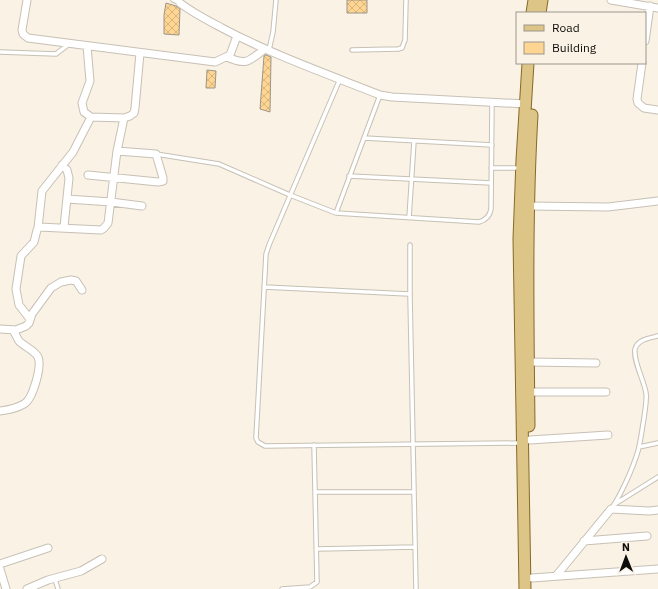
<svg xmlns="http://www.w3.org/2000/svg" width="658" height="589" font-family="'IBM Plex Sans',sans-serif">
<defs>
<pattern id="building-cross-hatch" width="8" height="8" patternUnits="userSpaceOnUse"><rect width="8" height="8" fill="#fed692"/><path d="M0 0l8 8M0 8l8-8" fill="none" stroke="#d8b67d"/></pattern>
</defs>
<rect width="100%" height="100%" fill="#f9f2e5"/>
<path fill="url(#building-cross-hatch)" stroke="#9c968a" d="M 347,0 L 367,0 L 367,13 L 347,13 Z
M 166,3 L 176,6 L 180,9 L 179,35 L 164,34 L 164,15 Z
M 266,55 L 271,57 L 270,112 L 260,109 L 264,56 Z
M 207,70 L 216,71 L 215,88 L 206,88 Z"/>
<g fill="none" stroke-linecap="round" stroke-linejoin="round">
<g stroke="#c7c0b5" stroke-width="5.5">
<path id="lane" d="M 173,0 L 180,3
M 269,50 L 273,32 L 276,0
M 352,50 L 398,49 L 402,48 L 405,40 L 406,0
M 0,52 L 56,54 L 69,44
M 340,79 L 269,245 L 266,254 L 256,438 L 258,442 L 265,446 L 520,443
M 364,138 L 492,145
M 156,154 L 219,164 L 290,195 L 336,213 L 479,222 C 486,220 490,216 491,209 L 492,102
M 491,168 L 520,168
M 349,176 L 491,183
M 336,213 L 380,95
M 409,218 L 414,141
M 410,245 L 410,296 L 416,589
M 264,287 L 409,294
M 639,447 L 658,443
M 316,492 L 414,492
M 615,504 L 658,477
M 611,509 C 621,495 633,468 638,451 C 641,440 642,429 644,418 C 645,409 647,401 646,393 C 644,380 633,361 635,349 C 638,339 650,338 658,336
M 317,549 L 415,547
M 55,579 L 58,589
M 282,589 L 310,587 L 317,582 L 314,445"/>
</g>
<g stroke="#c7c0b5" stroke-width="9">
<path id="street" d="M 27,0 L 22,30 L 23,34 L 28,38 L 215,62 L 230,55 L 237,36
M 611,0 L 658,8
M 180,3 C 193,13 207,20 222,28 C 273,55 327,74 380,95 L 392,97 L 526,104
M 645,41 L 650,6
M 87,46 L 90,81 L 82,103 L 84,112 L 91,117 L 124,118 L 130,116 L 134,113 L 135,108 L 140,53
M 227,57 C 248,66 248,61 265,49
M 642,63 L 637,99 L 638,103 L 644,108 L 658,110
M 62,165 L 67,170 L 69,178 L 64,227
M 88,175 L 158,182 L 163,181 L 163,178 L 156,154 L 117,151
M 67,199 L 111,202 L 142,206
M 528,206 L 608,207 L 658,201
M 38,228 L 42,191 L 73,152 L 91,117
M 30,319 L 19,305 L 16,289 L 21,256 L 34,242 L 37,230 L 39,227 L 101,230 L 104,228 L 108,223 L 117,151 L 124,118
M 0,329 L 16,330 L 26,326 L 29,323 L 32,314 L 51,288 L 61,282 L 71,280 L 76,281 L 82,290
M 529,362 L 596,363
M 529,392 L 606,392
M 0,411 C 8,410 17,408 24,404 C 33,399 42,366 38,357 C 34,350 25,347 19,341 C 17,338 15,333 13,330
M 530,440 L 608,435
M 584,541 L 647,536
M 0,564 L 48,548
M 0,569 L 6,589
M 556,576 L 611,509 L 649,511 L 658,510
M 532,578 L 658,569
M 27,589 L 48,580 L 81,571 L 102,559"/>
</g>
<g stroke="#876a27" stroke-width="13">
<path id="primary" d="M 532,13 L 534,0
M 540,13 L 542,0
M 529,426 C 528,323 526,219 532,115
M 525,589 L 519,239 L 522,160 L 528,63"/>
</g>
<use href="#lane" stroke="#fff" stroke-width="3.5"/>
<use href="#street" stroke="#fff" stroke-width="7"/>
<use href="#primary" stroke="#ddc487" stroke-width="11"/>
</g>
<rect x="516" y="12" width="130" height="52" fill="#f9f2e5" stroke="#9b968d"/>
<rect x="524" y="25" width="20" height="6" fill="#ddc487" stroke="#9b968d"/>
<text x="552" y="32" font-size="12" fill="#0f0d09">Road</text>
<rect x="524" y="42" width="20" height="12" fill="#fed692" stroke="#9b968d"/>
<text x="552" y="52" font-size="12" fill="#0f0d09">Building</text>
<g transform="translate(626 557) rotate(359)" stroke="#f9f2e5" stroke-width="3" paint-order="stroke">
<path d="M0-3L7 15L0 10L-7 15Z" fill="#0f0d09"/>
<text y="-6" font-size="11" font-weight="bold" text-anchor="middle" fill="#0f0d09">N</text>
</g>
</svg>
